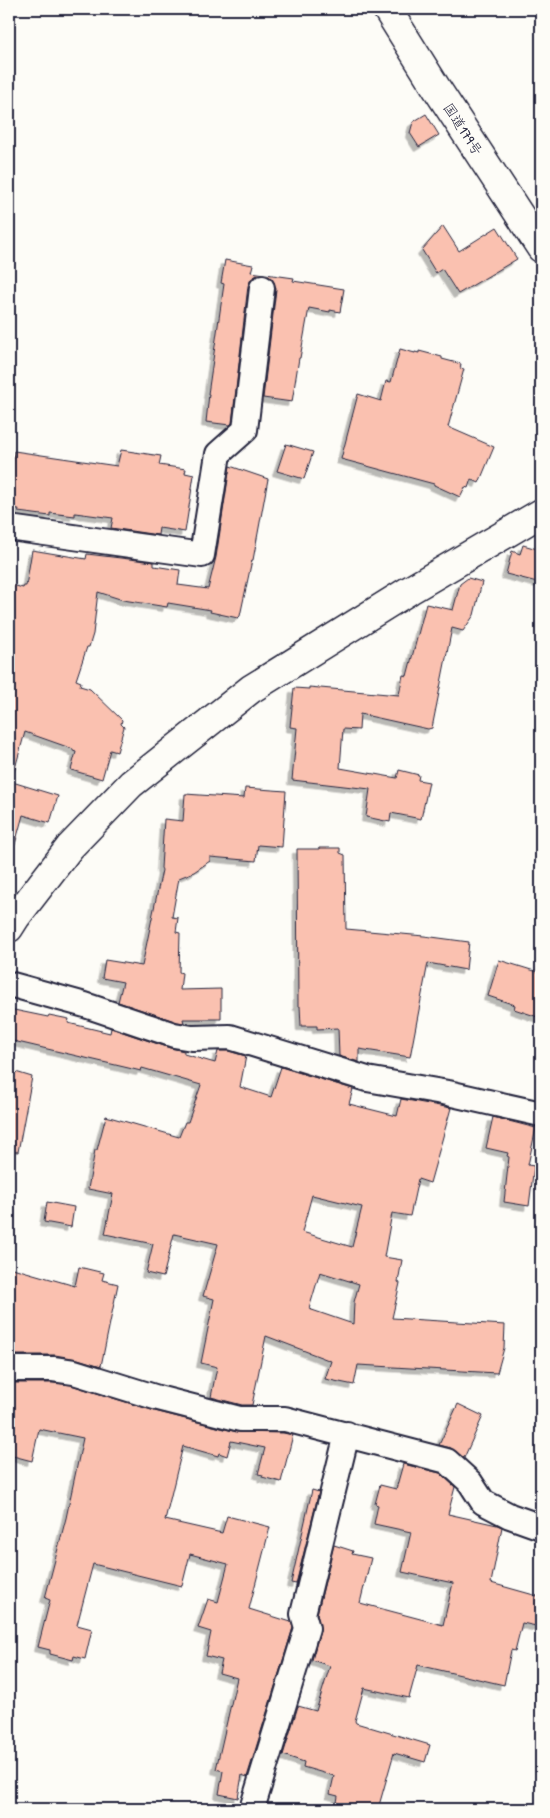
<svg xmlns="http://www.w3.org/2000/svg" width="550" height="1818" font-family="'Patrick Hand','Klee One',sans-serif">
<defs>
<filter id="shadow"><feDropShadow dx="-4.5" dy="4.5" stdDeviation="0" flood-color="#0004"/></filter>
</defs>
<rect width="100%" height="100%" fill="#fdfcf7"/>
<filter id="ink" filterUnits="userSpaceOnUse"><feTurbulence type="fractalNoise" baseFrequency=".02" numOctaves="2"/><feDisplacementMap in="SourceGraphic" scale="10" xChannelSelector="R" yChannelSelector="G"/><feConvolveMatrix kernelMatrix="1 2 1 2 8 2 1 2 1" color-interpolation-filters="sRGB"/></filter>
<g filter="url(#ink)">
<path fill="#fac1b0" stroke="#22223b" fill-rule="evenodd" filter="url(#shadow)" d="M 426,114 L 439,135 L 419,147 L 410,133 L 413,122 Z
M 443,226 L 459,251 L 497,227 L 517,259 L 458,294 L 442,269 L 436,273 L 422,250 Z
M 225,260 L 253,265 L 251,272 L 294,278 L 293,281 L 344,289 L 340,312 L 330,310 L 330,312 L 309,308 L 300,358 L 299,358 L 292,402 L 263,398 L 276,289 L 274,282 L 270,277 L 264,274 L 257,275 L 251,279 L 248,286 L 232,423 L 230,425 L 206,422 L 209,394 L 208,394 L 224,284 L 221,283 Z
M 400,349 L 415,353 L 415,352 L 419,353 L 419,351 L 442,357 L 442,359 L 461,364 L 460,368 L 464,369 L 448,427 L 494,447 L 479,483 L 471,479 L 468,488 L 465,487 L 460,497 L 434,485 L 434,484 L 341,459 L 358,394 L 381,401 L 386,381 L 391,382 Z
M 286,444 L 313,452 L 304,479 L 277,471 Z
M 121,450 L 161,456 L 159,465 L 186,469 L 185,473 L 194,475 L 185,532 L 159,528 L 158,535 L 111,528 L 113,518 L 75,513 L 75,516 L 50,513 L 50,516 L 18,512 L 19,509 L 9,508 L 9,480 L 11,480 L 14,451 L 117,466 Z
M 230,466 L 268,479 L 253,560 L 252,560 L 240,616 L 238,618 L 210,612 L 211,610 L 168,603 L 167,607 L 123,600 L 98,592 L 93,634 L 89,647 L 87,647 L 76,680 L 81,682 L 80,686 L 90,689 L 122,720 L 121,724 L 124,727 L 117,752 L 110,750 L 102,779 L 71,770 L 76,752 L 73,751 L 73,749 L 25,732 L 14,772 L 9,771 L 9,584 L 23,588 L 24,586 L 26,586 L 32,550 L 86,559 L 87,554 L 154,562 L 154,566 L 180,570 L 178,585 L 208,589 L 216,557 Z
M 523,545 L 541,550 L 541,583 L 506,574 L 512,551 L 520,554 Z
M 468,578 L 482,582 L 474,615 L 463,631 L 452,628 L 432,728 L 428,729 L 360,714 L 359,730 L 343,729 L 340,768 L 397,778 L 399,770 L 419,775 L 418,780 L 429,782 L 421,819 L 391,813 L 390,822 L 366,817 L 370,789 L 292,780 L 297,728 L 290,727 L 294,688 L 309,689 L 309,687 L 399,695 L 403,675 L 407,676 L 426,604 L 453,610 L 460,584 Z
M 9,781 L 58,796 L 50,823 L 23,815 L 14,848 L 9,847 Z
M 245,788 L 286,791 L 282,847 L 258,845 L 256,861 L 210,857 L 210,861 L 194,872 L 179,878 L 172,917 L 178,918 L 176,932 L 180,933 L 179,972 L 182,973 L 180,990 L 221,989 L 221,1019 L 183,1019 L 184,1023 L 177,1022 L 118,1002 L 123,982 L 102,978 L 105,960 L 142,966 L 162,870 L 161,868 L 164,819 L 183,821 L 185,794 L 244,798 Z
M 319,848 L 340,848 L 340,853 L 345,855 L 346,929 L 424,936 L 469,942 L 466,970 L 428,963 L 410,1057 L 359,1049 L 359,1062 L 339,1056 L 338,1028 L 317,1029 L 317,1026 L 301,1026 L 300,1006 L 298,1006 L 297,849 L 319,849 Z
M 499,960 L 541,973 L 541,1018 L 514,1009 L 515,1005 L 488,996 Z
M 9,1009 L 48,1017 L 49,1015 L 69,1019 L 68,1023 L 110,1033 L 111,1028 L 170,1048 L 184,1051 L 184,1054 L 215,1063 L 218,1051 L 228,1051 L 246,1056 L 240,1087 L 271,1097 L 281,1067 L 353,1089 L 349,1104 L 397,1116 L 401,1099 L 451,1108 L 430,1183 L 418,1179 L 410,1216 L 392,1213 L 384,1257 L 402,1260 L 398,1282 L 400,1283 L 392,1318 L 505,1325 L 504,1348 L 497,1373 L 358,1365 L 354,1385 L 325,1379 L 331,1361 L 266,1336 L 252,1405 L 242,1405 L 211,1397 L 217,1367 L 201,1363 L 214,1299 L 203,1296 L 218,1244 L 174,1234 L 163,1277 L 146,1273 L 153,1244 L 105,1234 L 113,1194 L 88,1189 L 95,1150 L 97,1150 L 106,1116 L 179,1137 L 185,1122 L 188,1122 L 201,1085 L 142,1068 L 141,1071 L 9,1040 ZM 312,1195 L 362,1207 L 352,1247 L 302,1232 ZM 320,1272 L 359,1284 L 354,1302 L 353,1324 L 309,1309 Z
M 9,1070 L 32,1077 L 18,1152 L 9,1151 Z
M 493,1117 L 536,1128 L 528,1165 L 534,1166 L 529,1206 L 504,1202 L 509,1157 L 507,1156 L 508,1153 L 486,1148 Z
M 47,1202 L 74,1207 L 71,1227 L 44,1222 Z
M 9,1267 L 75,1286 L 79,1267 L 104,1273 L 102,1280 L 118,1284 L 101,1366 L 78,1359 L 55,1355 L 13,1355 L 13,1339 L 9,1338 Z
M 13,1383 L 52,1383 L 71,1385 L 155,1411 L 237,1432 L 283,1433 L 293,1435 L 281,1482 L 262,1477 L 263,1475 L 258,1474 L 265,1448 L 231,1441 L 227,1456 L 219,1453 L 218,1456 L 183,1446 L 165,1520 L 222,1533 L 227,1516 L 270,1527 L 249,1609 L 291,1622 L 293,1628 L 247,1777 L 242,1775 L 238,1798 L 219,1794 L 223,1771 L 216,1769 L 237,1678 L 219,1673 L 222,1660 L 206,1656 L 211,1632 L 198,1628 L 208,1599 L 218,1602 L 228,1564 L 190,1554 L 182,1586 L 93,1564 L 77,1625 L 92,1629 L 85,1659 L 74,1656 L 73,1660 L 50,1654 L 50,1650 L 38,1647 L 50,1600 L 45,1598 L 66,1518 L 83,1438 L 39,1429 L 32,1461 L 9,1455 L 9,1384 L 13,1385 Z
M 458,1404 L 483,1416 L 464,1458 L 451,1448 L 439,1445 Z
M 403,1464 L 440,1473 L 455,1487 L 448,1514 L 497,1525 L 502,1527 L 491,1583 L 541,1597 L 541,1627 L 522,1623 L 515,1651 L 511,1650 L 504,1685 L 418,1665 L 409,1698 L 364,1688 L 355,1721 L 356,1723 L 430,1745 L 425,1762 L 394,1753 L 378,1809 L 336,1809 L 338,1796 L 330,1794 L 334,1776 L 303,1767 L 304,1762 L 283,1755 L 298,1706 L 316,1711 L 330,1666 L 312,1660 L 320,1631 L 317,1614 L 334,1545 L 353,1551 L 352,1554 L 371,1558 L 360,1603 L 443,1625 L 453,1583 L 402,1572 L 411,1532 L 374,1524 L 378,1505 L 375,1504 L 380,1485 L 396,1489 Z
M 312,1490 L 319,1492 L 296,1584 L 291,1583 Z"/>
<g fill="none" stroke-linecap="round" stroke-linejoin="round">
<g stroke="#22223b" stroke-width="28">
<path id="minor" d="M 9,528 L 202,555 L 218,454 L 245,430 L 262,288
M 9,984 L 85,1005 L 174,1035 L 192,1038 L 230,1037 L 367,1079 L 448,1093 L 541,1114
M 9,1369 L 53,1369 L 74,1372 L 158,1398 L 240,1419 L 285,1419 L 447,1461 L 470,1482 L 483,1502 L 510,1516 L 541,1527
M 252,1809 L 307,1628 L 303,1614 L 347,1434"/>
</g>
<g stroke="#22223b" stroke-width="31">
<path id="tertiary" d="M 9,928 L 16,917 L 70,847 L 131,784 L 251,689 L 410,590 L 541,513"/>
</g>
<g stroke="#22223b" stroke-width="31">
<path id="trunk" d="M 387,9 L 437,89 L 541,248"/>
</g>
<use href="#minor" stroke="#fdfcf7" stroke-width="24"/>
<use href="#tertiary" stroke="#fdfcf7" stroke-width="28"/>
<use href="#trunk" stroke="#fdfcf7" stroke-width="28"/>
</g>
</g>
<g text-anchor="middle" stroke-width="4" stroke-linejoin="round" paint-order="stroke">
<g font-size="14" fill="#22223b" stroke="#fdfcf7">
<text transform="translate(463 129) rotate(57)" y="5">国道179号</text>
</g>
</g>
<rect width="550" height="1818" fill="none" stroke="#fdfcf7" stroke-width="30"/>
<rect x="15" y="15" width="520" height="1788" fill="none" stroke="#22223b" stroke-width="2" filter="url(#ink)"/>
</svg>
